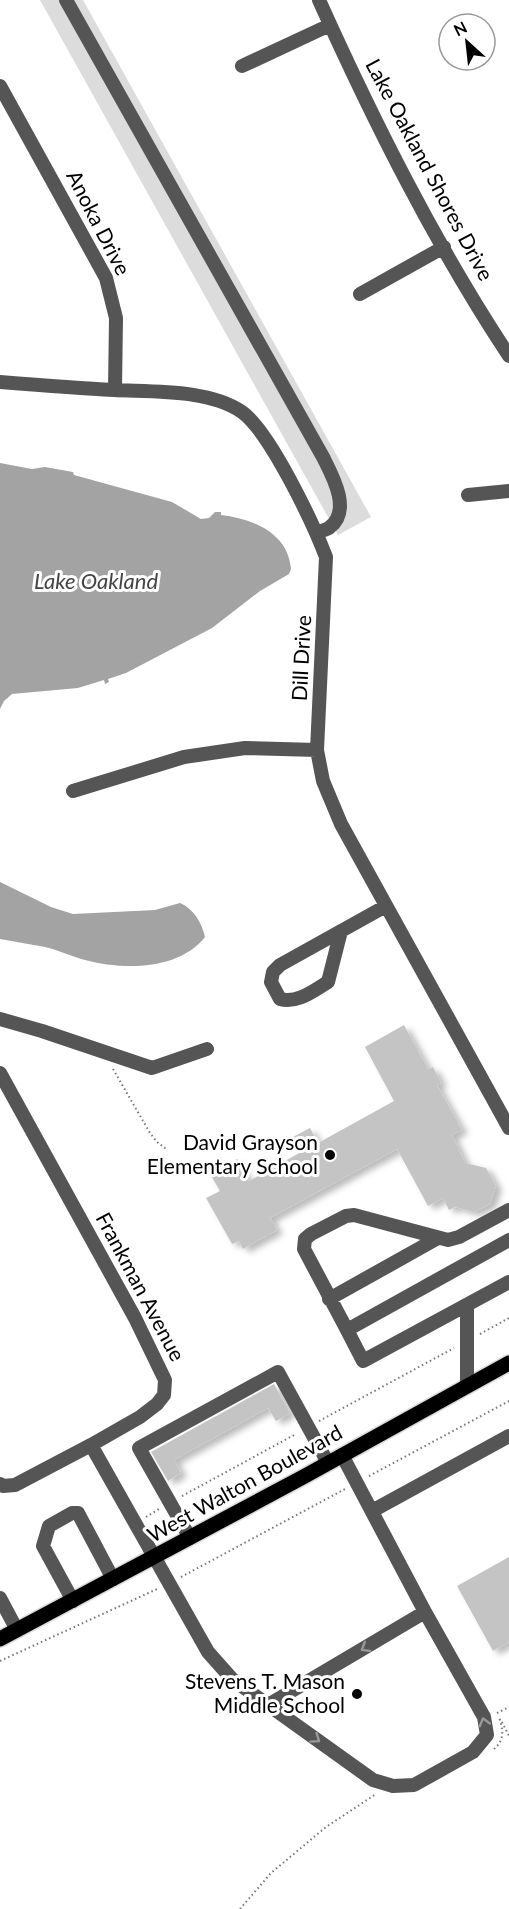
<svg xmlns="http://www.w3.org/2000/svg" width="509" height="1909" font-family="Lato,sans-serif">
<defs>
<filter id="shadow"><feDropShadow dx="6" dy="4" stdDeviation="3" flood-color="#0004"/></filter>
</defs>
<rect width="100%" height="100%" fill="#fff"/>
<path fill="#dcdcdc" d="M 40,0 L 83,0 L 371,517 L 338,535 Z"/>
<path fill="#a3a3a3" d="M 0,463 L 32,469 L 45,467 L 73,472 L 74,475 L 172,502 L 201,519 L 209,518 L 215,512 L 221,512 L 221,515 C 252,519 288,532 291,569 L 289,574 L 260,591 L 212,628 L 126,673 L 108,679 L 109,682 L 105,684 L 104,680 L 78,688 L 12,694 L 4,701 L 0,709 Z
M 0,882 L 51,907 L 73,914 L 155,910 L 180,903 C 194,909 202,923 205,937 C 178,971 122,970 85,960 C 71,956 58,950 45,947 C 30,944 15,942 0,939 Z"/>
<path fill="#c4c4c4" filter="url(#shadow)" d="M 404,1025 L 428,1069 L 433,1067 L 441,1083 L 437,1085 L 462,1130 L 452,1135 L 465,1163 L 486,1168 L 496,1186 L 490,1204 L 474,1212 L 455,1207 L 449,1210 L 443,1198 L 428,1206 L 397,1149 L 270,1218 L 277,1230 L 243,1249 L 239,1241 L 232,1244 L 206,1198 L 220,1191 L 210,1174 L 237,1159 L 249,1181 L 301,1152 L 293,1137 L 310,1128 L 318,1143 L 394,1101 L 365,1047 Z
M 274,1384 L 290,1413 L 276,1421 L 268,1408 L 174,1460 L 181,1473 L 168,1481 L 151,1452 Z
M 509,1557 L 509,1642 L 493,1651 L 457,1586 Z"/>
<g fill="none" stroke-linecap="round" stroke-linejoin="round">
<g stroke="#dbdbdb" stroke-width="18">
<path id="major" d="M 0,1639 L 305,1476 L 509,1363"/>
</g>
<path stroke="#777" stroke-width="2" stroke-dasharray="1.5 3" stroke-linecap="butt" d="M 113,1069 L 150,1133 L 157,1142 L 166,1149
M 480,1334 L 509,1318
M 319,1421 L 454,1348
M 369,1476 L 509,1401
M 182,1496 L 296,1434
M 146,1517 L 159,1509
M 181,1577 L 345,1489
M 0,1661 L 157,1589
M 497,1713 L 509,1707
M 502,1722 L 509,1736
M 494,1749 C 505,1740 503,1729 499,1717
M 240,1909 L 271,1873 L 326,1827 L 376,1794"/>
<path stroke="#555" stroke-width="14" d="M 66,0 L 323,457 C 332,475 352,510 330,527 C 327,530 321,531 317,532
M 319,0 C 374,122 435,244 509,356
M 242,66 L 330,25
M 0,86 L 106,278 L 116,318 L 115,390
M 360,294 L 444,247
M 0,382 C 38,385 76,388 114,390 C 152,392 209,389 242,412 C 270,432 313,523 326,557 L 317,750 L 323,781 L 341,824 L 509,1128
M 468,495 L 509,491
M 73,791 L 184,757 L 245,748 L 317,750
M 341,931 L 328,982 C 313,991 297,1004 280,999 L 271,982 L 273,972 L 280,965 L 386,906
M 0,1019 L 42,1031 L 152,1068 L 207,1049
M 0,1073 L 135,1318 L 165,1380 L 164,1395 L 157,1404 L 140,1417 L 91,1445 L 15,1485 L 3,1486 L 0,1484
M 509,1210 L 459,1237 L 448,1240 L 354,1215 L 346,1216 L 311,1234 L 305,1239 L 304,1249 L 347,1330 L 509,1240
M 329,1299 L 438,1238
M 467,1305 L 467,1386
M 347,1330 L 363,1361 L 509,1282
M 91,1445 L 208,1652 L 232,1679 L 373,1780 L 393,1786 L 414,1785 L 473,1752 L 487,1735 L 484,1717 L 425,1612 L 268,1705
M 342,1455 L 425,1612
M 372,1511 L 509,1436
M 190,1538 L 139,1448 L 278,1372 L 328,1463
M 0,1598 L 17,1630
M 73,1601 L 43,1546 L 49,1526 L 72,1513 L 78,1513 L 113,1579"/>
<use href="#major" stroke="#000" stroke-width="15"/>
</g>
<defs><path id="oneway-chevron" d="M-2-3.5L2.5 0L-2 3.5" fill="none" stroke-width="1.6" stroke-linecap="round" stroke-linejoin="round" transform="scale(1.5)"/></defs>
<g stroke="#999">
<use href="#oneway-chevron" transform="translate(365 1648) rotate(149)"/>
<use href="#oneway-chevron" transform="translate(484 1722) rotate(-105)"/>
<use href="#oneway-chevron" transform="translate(316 1739) rotate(35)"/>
</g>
<g fill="#000" stroke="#fff" stroke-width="2">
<circle cx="330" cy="1155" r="6"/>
<circle cx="357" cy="1694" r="6"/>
</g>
<g text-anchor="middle" stroke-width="6" stroke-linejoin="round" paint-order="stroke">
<g font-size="21" fill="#000" stroke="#fff">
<text transform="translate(429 170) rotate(62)" y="7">Lake Oakland Shores Drive</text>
<text transform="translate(98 223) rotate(63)" y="7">Anoka Drive</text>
<text transform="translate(302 658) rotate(-87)" y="7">Dill Drive</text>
<text transform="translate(140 1287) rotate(62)" y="7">Frankman Avenue</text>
<text transform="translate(245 1484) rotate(-29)" y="7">West Walton Boulevard</text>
</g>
<g font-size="21" fill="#000" stroke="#fff" text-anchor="end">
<text x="318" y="1150">David Grayson<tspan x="318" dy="24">Elementary School</tspan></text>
<text x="345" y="1689">Stevens T. Mason<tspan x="345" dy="24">Middle School</tspan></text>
</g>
<g font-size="22" font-style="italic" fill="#444" stroke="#fff">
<text x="96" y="589">Lake Oakland</text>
</g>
</g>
<g transform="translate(467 42) rotate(333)"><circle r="28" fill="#ffffff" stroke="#999999" stroke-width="1.5"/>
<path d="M0-4.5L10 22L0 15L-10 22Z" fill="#000000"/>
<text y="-9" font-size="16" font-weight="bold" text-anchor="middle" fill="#000000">N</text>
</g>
</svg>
